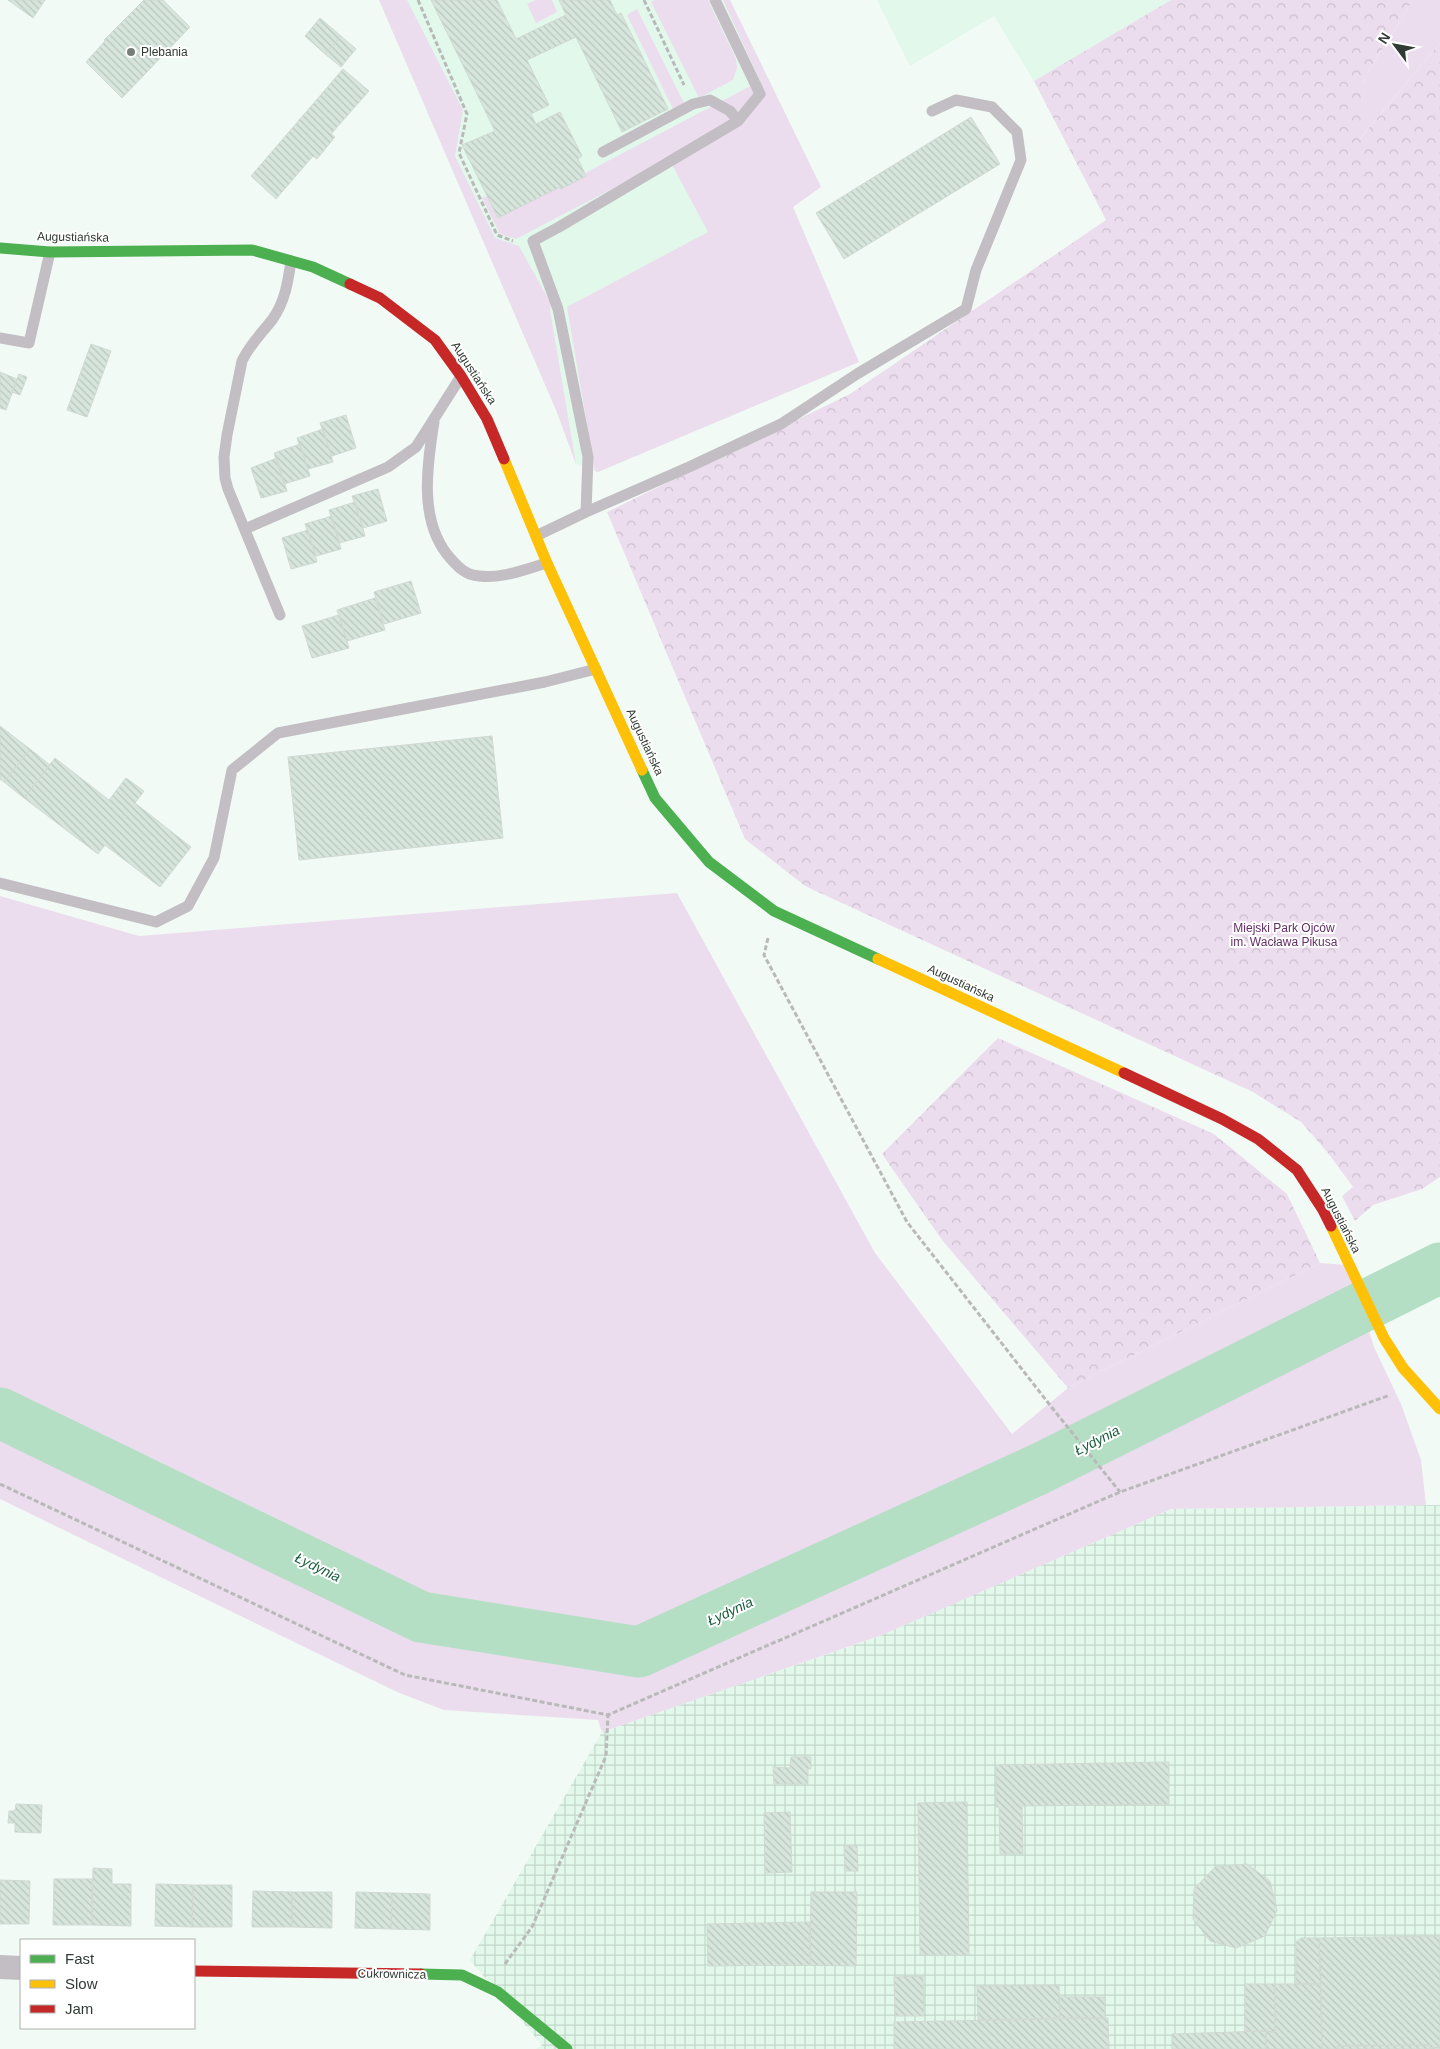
<svg xmlns="http://www.w3.org/2000/svg" width="1440" height="2049" font-family="Helvetica,sans-serif">
<defs>
<pattern id="industrial-grid" width="8" height="8" patternUnits="userSpaceOnUse" patternTransform="scale(1.25)"><rect width="8" height="8" fill="#e2f8ea"/><path d="M0 4h8M4 0v8" fill="none" stroke="#c2d6c9"/></pattern>
<pattern id="forest-crowns" width="20" height="18" patternUnits="userSpaceOnUse" patternTransform="scale(1.25)"><rect width="20" height="18" fill="#ecddee"/><path d="M2 6a3 3 0 1 1 6 0M12 15a3 3 0 1 1 6 0" fill="none" stroke="#cbbfcd"/></pattern>
<pattern id="building-back-hatch" width="6" height="6" patternUnits="userSpaceOnUse" patternTransform="scale(1.25)"><rect width="6" height="6" fill="#d7e6dd"/><path d="M-1 5l2 2M0 0l6 6M5-1l2 2" fill="none" stroke="#b9c6be"/></pattern>
</defs>
<rect width="100%" height="100%" fill="#f2faf5"/>
<path fill="#e2f8ea" d="M 379,0 L 730,0 L 821,187 L 793,207 L 859,362 L 598,472 L 576,464 L 556,410 Z
M 877,0 L 1171,0 L 1034,81 L 994,16 L 910,66 Z"/>
<path fill="url(#industrial-grid)" d="M 1440,1505 L 1440,2049 L 536,2049 L 542,2045 L 470,1960 L 602,1732 L 877,1637 L 1171,1509 Z"/>
<path fill="#ecddee" d="M 379,0 L 407,0 L 463,110 L 455,156 L 495,238 L 519,246 L 551,304 L 550,310 L 576,464 L 556,410 Z
M 535,0 L 552,0 L 557,12 L 536,23 L 527,4 Z
M 655,0 L 708,0 L 736,59 L 737,68 L 733,80 L 699,98 L 651,2 Z
M 723,0 L 730,0 L 821,187 L 793,207 L 859,362 L 598,472 L 595,471 L 567,307 L 708,232 L 669,159 L 516,239 L 500,234 L 482,198 L 487,196 L 560,187 L 561,189 L 586,176 L 585,173 L 760,81 Z
M 1413,0 L 1440,0 L 1440,43 L 1358,141 L 1365,77 Z
M 637,9 L 685,105 L 674,111 L 627,15 Z
M 677,893 L 875,1253 L 1012,1434 L 1068,1388 L 1320,1263 L 1348,1265 L 1374,1347 L 1401,1404 L 1421,1460 L 1426,1505 L 1171,1509 L 882,1635 L 602,1732 L 598,1720 L 444,1710 L 397,1692 L 0,1499 L 0,896 L 139,936 Z"/>
<path fill="url(#forest-crowns)" d="M 1171,0 L 1413,0 L 1365,77 L 1359,140 L 1440,43 L 1440,1177 L 1422,1189 L 1373,1205 L 1355,1221 L 1342,1196 L 1353,1187 L 1328,1153 L 1301,1122 L 1253,1092 L 805,886 L 745,839 L 607,512 L 850,394 L 1106,220 L 1034,81 Z
M 998,1038 L 1214,1134 L 1287,1194 L 1320,1263 L 1068,1388 L 942,1240 L 882,1154 Z"/>
<g fill="none" stroke-linecap="round" stroke-linejoin="round">
<path stroke="#b4dfc5" stroke-width="51" d="M 0,1413 L 421,1617 L 639,1652 L 1039,1469 L 1440,1268"/>
</g>
<path fill="url(#building-back-hatch)" stroke="#d0d9d3" d="M 8,0 L 45,0 L 33,18 Z
M 144,0 L 163,0 L 190,27 L 122,98 L 86,62 L 105,41 L 104,40 Z
M 431,0 L 497,0 L 516,39 L 566,15 L 559,0 L 610,0 L 617,15 L 621,13 L 668,109 L 622,132 L 576,37 L 527,60 L 549,105 L 531,114 L 536,124 L 560,112 L 582,156 L 578,159 L 586,176 L 561,189 L 560,187 L 498,218 L 462,145 L 495,131 Z
M 320,18 L 341,36 L 325,54 L 305,36 Z
M 341,36 L 356,49 L 341,67 L 325,54 Z
M 343,69 L 369,91 L 331,134 L 335,137 L 317,159 L 313,156 L 276,199 L 251,176 Z
M 971,117 L 1000,164 L 844,259 L 816,213 Z
M 91,344 L 111,351 L 87,417 L 67,410 Z
M 0,372 L 17,379 L 6,410 L 0,408 Z
M 19,374 L 27,377 L 20,395 L 12,392 Z
M 346,415 L 356,448 L 332,456 L 320,423 Z
M 323,429 L 333,462 L 308,469 L 297,438 Z
M 300,444 L 310,476 L 284,484 L 274,453 Z
M 277,458 L 287,491 L 261,498 L 251,468 Z
M 378,489 L 387,521 L 363,528 L 352,496 Z
M 355,502 L 365,536 L 339,543 L 329,510 Z
M 332,516 L 341,549 L 316,556 L 305,524 Z
M 308,530 L 317,562 L 291,569 L 282,538 Z
M 411,581 L 421,613 L 384,624 L 374,592 Z
M 375,598 L 385,630 L 347,641 L 337,610 Z
M 339,615 L 349,648 L 312,658 L 302,626 Z
M 0,726 L 30,749 L 4,782 L 0,779 Z
M 492,736 L 503,838 L 299,860 L 288,757 Z
M 30,749 L 50,765 L 24,798 L 4,782 Z
M 55,758 L 109,800 L 126,778 L 144,791 L 135,803 L 191,847 L 160,887 L 105,845 L 98,854 L 24,798 Z
M 791,1757 L 811,1757 L 811,1769 L 808,1769 L 808,1784 L 774,1784 L 773,1767 L 790,1768 Z
M 1169,1762 L 1169,1804 L 1022,1806 L 1023,1854 L 1000,1854 L 999,1807 L 996,1807 L 996,1765 Z
M 967,1802 L 969,1955 L 920,1955 L 918,1803 Z
M 16,1804 L 42,1805 L 41,1833 L 15,1832 L 15,1823 L 8,1823 L 9,1811 L 15,1811 Z
M 790,1812 L 792,1872 L 765,1873 L 764,1813 Z
M 844,1846 L 857,1846 L 858,1871 L 845,1871 Z
M 1247,1864 L 1270,1881 L 1277,1910 L 1265,1936 L 1236,1948 L 1210,1941 L 1193,1919 L 1194,1889 L 1215,1867 Z
M 93,1868 L 112,1869 L 112,1884 L 131,1884 L 131,1926 L 92,1925 Z
M 54,1879 L 92,1879 L 92,1925 L 53,1925 Z
M 0,1880 L 30,1881 L 29,1924 L 0,1924 Z
M 156,1884 L 193,1885 L 192,1927 L 155,1926 Z
M 193,1885 L 232,1885 L 232,1927 L 192,1927 Z
M 253,1891 L 292,1892 L 292,1927 L 252,1927 Z
M 292,1892 L 332,1892 L 332,1928 L 292,1927 Z
M 356,1892 L 392,1893 L 391,1929 L 355,1928 Z
M 811,1892 L 857,1892 L 856,1966 L 810,1965 Z
M 392,1893 L 430,1894 L 430,1930 L 391,1929 Z
M 810,1922 L 810,1965 L 708,1966 L 707,1924 Z
M 1440,1936 L 1440,2047 L 1430,2048 L 1430,2045 L 1337,2046 L 1338,2049 L 1322,2049 L 1319,1938 Z
M 1301,1938 L 1319,1938 L 1321,1984 L 1296,1984 L 1296,1942 Z
M 923,1976 L 924,2016 L 895,2016 L 894,1977 Z
M 1245,1984 L 1275,1984 L 1275,2032 L 1245,2031 Z
M 1275,1984 L 1321,1984 L 1322,2049 L 1266,2049 L 1266,2031 L 1275,2032 Z
M 1059,1985 L 1060,2018 L 978,2020 L 977,1986 Z
M 1059,1997 L 1105,1997 L 1105,2018 L 1060,2018 Z
M 1108,2018 L 1109,2049 L 894,2049 L 894,2022 Z
M 1266,2031 L 1266,2049 L 1172,2049 L 1172,2034 Z
M 1430,2045 L 1430,2048 L 1440,2047 L 1440,2049 L 1338,2049 L 1337,2046 Z"/>
<g fill="none" stroke-linecap="round" stroke-linejoin="round">
<path stroke="#b9b9ba" stroke-width="3" stroke-dasharray="5 2.5" stroke-linecap="butt" d="M 418,0 L 467,114 L 459,153 L 497,235 L 513,241
M 644,0 L 684,85
M 768,938 L 764,955 L 907,1222 L 1053,1409 L 1120,1492
M 0,1484 L 405,1675 L 608,1715 L 1120,1492 L 1390,1395
M 505,1964 L 532,1927 L 606,1756 L 608,1715"/>
<path stroke="#c2bec3" stroke-width="11" d="M 603,152 L 693,104 L 710,100 L 730,111 L 738,121
M 0,338 L 29,343 L 50,252
M 434,422 C 427,466 418,523 451,559 C 459,568 466,575 479,576 C 502,579 525,569 547,563
M 586,512 L 588,457 L 558,309 L 533,241 L 559,227 L 738,121 L 760,94 L 715,0
M 245,529 L 388,467 L 416,447 L 460,378
M 536,536 L 586,512 L 689,467 L 781,424 L 857,374 L 966,309 L 976,270 L 1021,160 L 1017,132 L 992,107 L 956,100 L 932,111
M 280,615 L 228,489 L 225,478 L 224,457 L 227,435 L 242,361 C 250,344 261,334 272,320 C 285,302 288,282 291,261
M 0,883 L 156,922 L 188,906 L 214,858 L 232,770 L 278,733 L 545,682 L 596,669"/>
<path stroke="#c2bec3" stroke-width="24" d="M 0,1967 L 21,1968"/>
<path stroke="#4caf50" stroke-width="11" d="M 0,248 L 50,252 L 252,250 L 313,267 L 350,284
M 642,770 L 655,798 L 709,862 L 774,911 L 878,959
M 421,1974 L 462,1975 L 498,1992 L 567,2049"/>
<path stroke="#ffc107" stroke-width="11" d="M 504,459 L 547,563 L 642,770
M 878,959 L 1124,1073
M 1331,1226 L 1384,1338 L 1403,1368 L 1440,1409"/>
<path stroke="#c62828" stroke-width="11" d="M 350,284 L 380,298 L 435,340 L 461,376 L 487,419 L 504,459
M 1124,1073 L 1222,1119 L 1258,1139 L 1297,1170 L 1323,1210 L 1331,1226
M 194,1971 L 421,1974"/>
</g>
<circle fill="#757e78" stroke="#fff" stroke-width="2" cx="131" cy="52" r="5"/>
<g text-anchor="middle" stroke-width="4" stroke-linejoin="round" paint-order="stroke">
<g font-size="12" fill="#313b35" stroke="#fff" text-anchor="start">
<text x="141" y="56">Plebania</text>
</g>
<g font-size="12" fill="#313b35" stroke="#fff">
<text transform="translate(73 237) rotate(1)" y="4">Augustiańska</text>
<text transform="translate(474 373) rotate(57)" y="4">Augustiańska</text>
<text transform="translate(645 742) rotate(65)" y="4">Augustiańska</text>
<text transform="translate(961 983) rotate(25)" y="4">Augustiańska</text>
<text transform="translate(1341 1220) rotate(63)" y="4">Augustiańska</text>
<text transform="translate(392 1974) rotate(1)" y="4">Cukrownicza</text>
</g>
<g font-size="12" fill="#622e66" stroke="#fff">
<text x="1284" y="932">Miejski Park Ojców<tspan x="1284" dy="14">im. Wacława Pikusa</tspan></text>
</g>
<g font-size="14" font-style="italic" fill="#195d3c" stroke="#fff">
<text transform="translate(1097 1440) rotate(-27)" y="5">Łydynia</text>
<text transform="translate(318 1567) rotate(26)" y="5">Łydynia</text>
<text transform="translate(730 1611) rotate(-25)" y="5">Łydynia</text>
</g>
</g>
<rect x="20" y="1939" width="175" height="90" fill="#ffffff" stroke="#adb1ae"/>
<rect x="30" y="1955" width="25" height="8" fill="#4caf50" stroke="#adb1ae"/>
<text x="65" y="1964" font-size="15" fill="#313b35">Fast</text>
<rect x="30" y="1980" width="25" height="8" fill="#ffc107" stroke="#adb1ae"/>
<text x="65" y="1989" font-size="15" fill="#313b35">Slow</text>
<rect x="30" y="2005" width="25" height="8" fill="#c62828" stroke="#adb1ae"/>
<text x="65" y="2014" font-size="15" fill="#313b35">Jam</text>
<g transform="translate(1395 45) rotate(302)" stroke="#ffffff" stroke-width="4" paint-order="stroke">
<path d="M0-4L9 19L0 12L-9 19Z" fill="#313b35"/>
<text y="-8" font-size="14" font-weight="bold" text-anchor="middle" fill="#313b35">N</text>
</g>
</svg>
